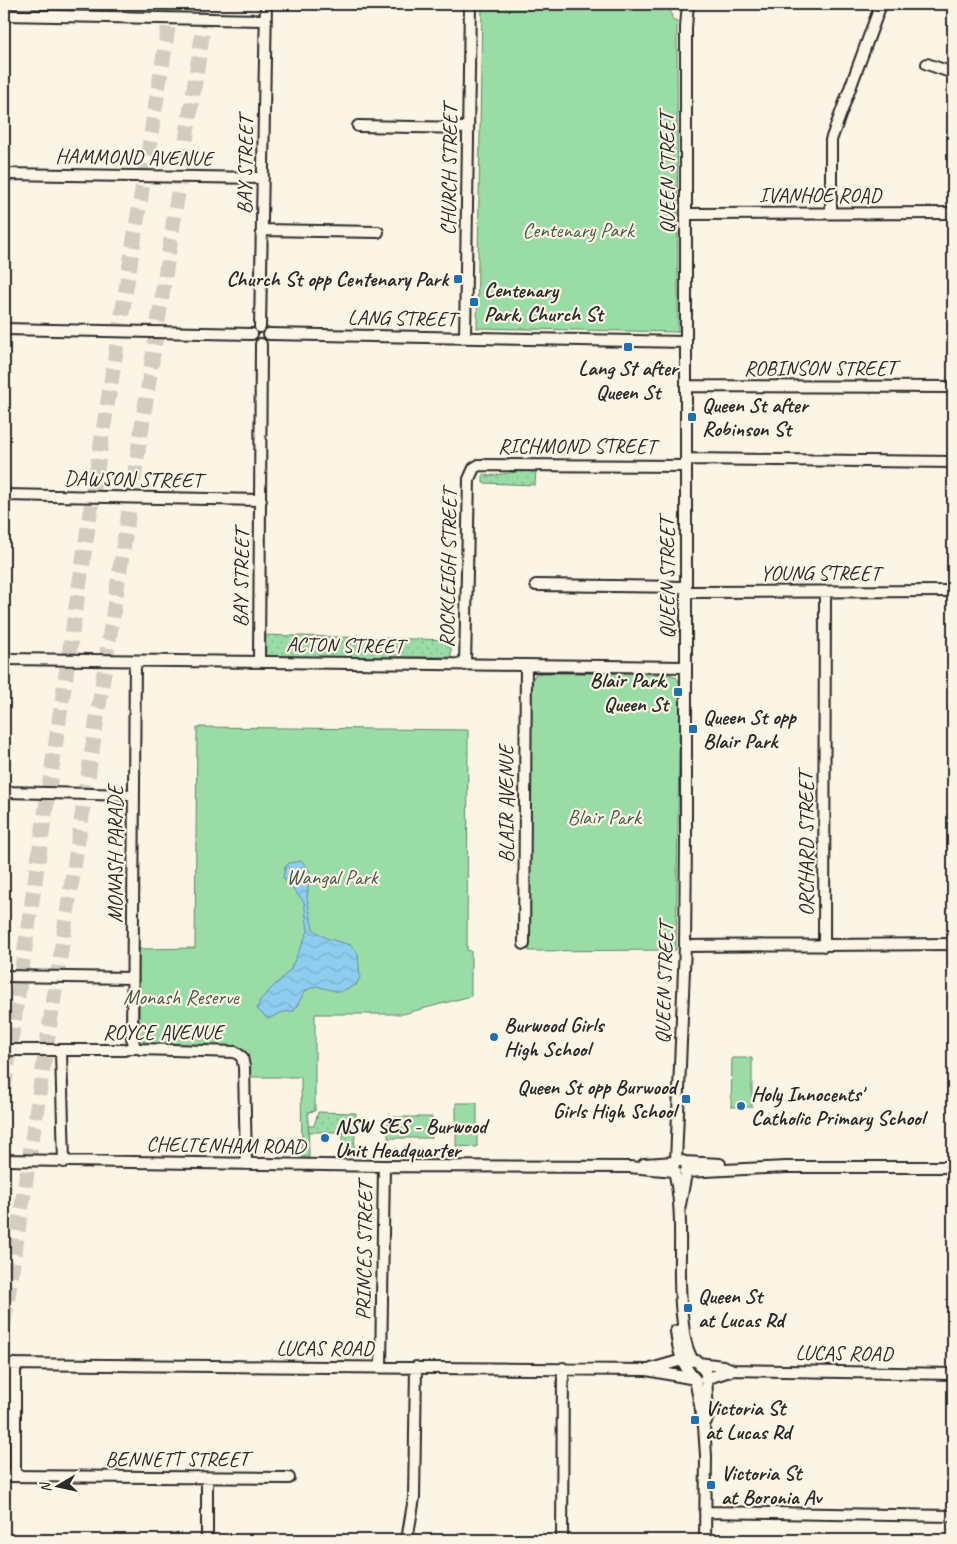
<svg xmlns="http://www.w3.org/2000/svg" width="957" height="1544" font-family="Caveat,sans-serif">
<defs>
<pattern id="grass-dots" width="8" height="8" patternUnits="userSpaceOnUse" patternTransform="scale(1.25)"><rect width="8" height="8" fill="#9adca6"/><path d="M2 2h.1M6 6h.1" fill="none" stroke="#85bd8f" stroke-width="1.8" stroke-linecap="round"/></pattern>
<pattern id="water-waves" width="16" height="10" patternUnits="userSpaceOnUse" patternTransform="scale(1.25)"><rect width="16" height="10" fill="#8ecdef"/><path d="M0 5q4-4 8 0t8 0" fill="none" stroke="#7bb0cd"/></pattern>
</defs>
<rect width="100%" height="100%" fill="#fcf5e5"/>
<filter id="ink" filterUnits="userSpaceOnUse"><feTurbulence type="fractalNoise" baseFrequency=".02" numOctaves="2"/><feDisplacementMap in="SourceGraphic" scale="10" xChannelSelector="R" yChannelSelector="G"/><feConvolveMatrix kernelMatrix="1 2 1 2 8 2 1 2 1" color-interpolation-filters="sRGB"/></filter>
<g filter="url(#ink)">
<path fill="url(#grass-dots)" stroke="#628468" d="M 536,469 L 535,485 L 483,483 L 483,474 L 489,476 Z
M 263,635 L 451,640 L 451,657 L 262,656 Z
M 318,1112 L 356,1113 L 354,1154 L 343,1154 L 343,1132 L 307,1132 L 307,1126 L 314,1126 Z"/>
<path fill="#9adca6" stroke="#628468" d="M 482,4 L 670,4 L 672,20 L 677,22 L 678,332 L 477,328 Z
M 544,673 L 669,674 L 676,677 L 680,683 L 676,950 L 529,951 L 532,682 L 535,674 Z
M 197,727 L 468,730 L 467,950 L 471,951 L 471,996 L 403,1014 L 315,1014 L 315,1111 L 308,1112 L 309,1157 L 302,1157 L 301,1077 L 249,1077 C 249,1062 250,1054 235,1046 L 149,1044 L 142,1041 L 139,1033 L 139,949 L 195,948 Z
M 732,1058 L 752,1058 L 752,1107 L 731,1107 Z
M 456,1103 L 477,1103 L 477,1147 L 456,1146 Z
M 388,1117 L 432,1117 L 432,1138 L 388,1138 Z"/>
<path fill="url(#water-waves)" stroke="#668ca1" d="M 302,861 L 310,872 L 307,898 L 313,929 L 326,938 L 351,945 L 358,953 L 360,977 L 356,985 L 339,992 L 316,986 L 305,991 L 294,1011 L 283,1012 L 268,1019 L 257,1009 L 260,1000 L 290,970 L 308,931 L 304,902 L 283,878 L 285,867 L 289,863 Z"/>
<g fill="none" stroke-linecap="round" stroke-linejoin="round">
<path stroke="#d2cdc0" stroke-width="15" stroke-dasharray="15 8" stroke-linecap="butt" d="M 4,1088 L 95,481 L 172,4
M 4,1322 L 207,4"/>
<g stroke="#2b2b2b" stroke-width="14">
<path id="minor" d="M 4,15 L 266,20
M 927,64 L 953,73
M 358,126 L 468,128
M 4,174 L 263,178
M 831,213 L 831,140 L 881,4
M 686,214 L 953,213
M 262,230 L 378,232
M 260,327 L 266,4
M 4,329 L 252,334
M 269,334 L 685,342
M 465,338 L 470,4
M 686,386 L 953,387
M 686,459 L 953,462
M 4,495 L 261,500
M 536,585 L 686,587
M 686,592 L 953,591
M 4,659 L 686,667
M 135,661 L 132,1038 L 135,1047
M 259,662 L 261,344
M 465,665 L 469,479 L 474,468 L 479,465 L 686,466
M 4,792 L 134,795
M 524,944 L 526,665
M 685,946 L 953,944
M 824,946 L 825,592
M 4,976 L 132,978
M 4,1050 L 124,1050 L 135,1047 L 141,1049 L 235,1052 L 242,1057 L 244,1067 L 246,1164
M 61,1051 L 64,1162
M 4,1160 L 384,1166 L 629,1167 L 675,1171
M 676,1161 L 685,946 L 686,838 L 686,27 L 688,4
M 685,1162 L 720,1164
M 644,1164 L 675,1162
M 685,1172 L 786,1167 L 953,1167
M 680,1205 L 687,1168 L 685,1162 L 679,1160 L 675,1162 L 673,1167 C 686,1214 676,1266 682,1315 C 684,1331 684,1344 692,1359
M 676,1331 C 678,1350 682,1366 695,1379
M 698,1363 L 723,1366 L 733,1370 L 953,1374
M 4,1364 L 647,1370 L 695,1379
M 381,1367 L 384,1166
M 651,1369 L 682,1360 L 697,1361 L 706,1373 L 708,1417 L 704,1425
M 695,1379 L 704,1426 L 706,1456 L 705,1540
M 705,1379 L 733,1370
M 4,1476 L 289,1478
M 15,1476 L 15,1364
M 705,1512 L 953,1516
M 207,1540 L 207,1479
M 407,1540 L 414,1498 L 416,1367
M 562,1540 L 563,1368"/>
</g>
<use href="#minor" stroke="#fcf5e5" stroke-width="10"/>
</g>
</g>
<g fill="#1f6fb2" stroke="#fcf5e5" stroke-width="2">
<rect x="453" y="274" width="10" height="10" rx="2.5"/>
<rect x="469" y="297" width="10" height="10" rx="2.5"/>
<rect x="623" y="342" width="10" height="10" rx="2.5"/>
<rect x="687" y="412" width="10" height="10" rx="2.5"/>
<rect x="673" y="687" width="10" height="10" rx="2.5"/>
<rect x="688" y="724" width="10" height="10" rx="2.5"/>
<circle cx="494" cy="1037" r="5"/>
<rect x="681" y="1094" width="10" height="10" rx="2.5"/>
<circle cx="741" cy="1106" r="5"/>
<circle cx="325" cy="1138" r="5"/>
<rect x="683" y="1303" width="10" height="10" rx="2.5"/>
<rect x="690" y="1415" width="10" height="10" rx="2.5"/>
<rect x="706" y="1480" width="10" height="10" rx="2.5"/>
</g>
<g text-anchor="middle" stroke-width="4.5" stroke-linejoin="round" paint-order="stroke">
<g font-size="21" fill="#2b2b2b" stroke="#fcf5e5">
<text transform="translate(134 157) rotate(1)" y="7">HAMMOND AVENUE</text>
<text transform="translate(245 165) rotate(-89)" y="7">BAY STREET</text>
<text transform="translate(449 170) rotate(-89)" y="7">CHURCH STREET</text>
<text transform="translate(667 173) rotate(-90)" y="7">QUEEN STREET</text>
<text x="820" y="202">IVANHOE ROAD</text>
<text transform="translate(402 318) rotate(1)" y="7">LANG STREET</text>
<text x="820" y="375">ROBINSON STREET</text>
<text x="577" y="453">RICHMOND STREET</text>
<text transform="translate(133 479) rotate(1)" y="7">DAWSON STREET</text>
<text transform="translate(448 568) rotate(-89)" y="7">ROCKLEIGH STREET</text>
<text x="820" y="580">YOUNG STREET</text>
<text transform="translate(241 578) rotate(-89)" y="7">BAY STREET</text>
<text transform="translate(667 578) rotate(-90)" y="7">QUEEN STREET</text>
<text transform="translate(345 645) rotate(1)" y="7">ACTON STREET</text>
<text transform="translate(506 804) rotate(-90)" y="7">BLAIR AVENUE</text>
<text transform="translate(806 844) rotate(-90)" y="7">ORCHARD STREET</text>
<text transform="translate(115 854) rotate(-90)" y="7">MONASH PARADE</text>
<text transform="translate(664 983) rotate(-88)" y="7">QUEEN STREET</text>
<text x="163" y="1039">ROYCE AVENUE</text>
<text transform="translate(226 1145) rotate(1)" y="7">CHELTENHAM ROAD</text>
<text transform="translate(364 1251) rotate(-89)" y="7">PRINCES STREET</text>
<text x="325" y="1355">LUCAS ROAD</text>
<text transform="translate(844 1353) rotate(1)" y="7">LUCAS ROAD</text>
<text x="177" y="1466">BENNETT STREET</text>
</g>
<g font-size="21" fill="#47574a" stroke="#fcf5e5">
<text x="578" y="237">Centenary Park</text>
<text x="604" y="824">Blair Park</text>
<text x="332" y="884">Wangal Park</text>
<text x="181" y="1004">Monash Reserve</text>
</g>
<g font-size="21" font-weight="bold" fill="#2b2b2b" stroke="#fcf5e5" text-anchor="start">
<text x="448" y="286" text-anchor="end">Church St opp Centenary Park</text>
<text x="484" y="297">Centenary<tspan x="484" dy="24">Park, Church St</tspan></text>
<text x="628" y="375" text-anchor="middle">Lang St after<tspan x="628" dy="24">Queen St</tspan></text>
<text x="702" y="412">Queen St after<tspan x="702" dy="24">Robinson St</tspan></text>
<text x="668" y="687" text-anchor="end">Blair Park,<tspan x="668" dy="24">Queen St</tspan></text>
<text x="703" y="724">Queen St opp<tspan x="703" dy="24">Blair Park</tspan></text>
<text x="504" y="1032">Burwood Girls<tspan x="504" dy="24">High School</tspan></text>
<text x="676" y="1094" text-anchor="end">Queen St opp Burwood<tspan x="676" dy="24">Girls High School</tspan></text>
<text x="751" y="1101">Holy Innocents'<tspan x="751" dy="24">Catholic Primary School</tspan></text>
<text x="335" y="1133">NSW SES - Burwood<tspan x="335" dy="24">Unit Headquarter</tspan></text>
<text x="698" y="1303">Queen St<tspan x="698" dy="24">at Lucas Rd</tspan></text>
<text x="705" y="1415">Victoria St<tspan x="705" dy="24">at Lucas Rd</tspan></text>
<text x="721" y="1480">Victoria St<tspan x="721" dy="24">at Boronia Av</tspan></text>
</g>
</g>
<rect width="957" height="1544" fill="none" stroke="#fcf5e5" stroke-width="20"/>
<rect x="10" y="10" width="937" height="1524" fill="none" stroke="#2b2b2b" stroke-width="2" filter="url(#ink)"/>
<g transform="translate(58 1486) rotate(261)" stroke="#fcf5e5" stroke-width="4" paint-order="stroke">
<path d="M0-4L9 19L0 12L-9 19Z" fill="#2b2b2b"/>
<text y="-8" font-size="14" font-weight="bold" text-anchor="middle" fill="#2b2b2b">N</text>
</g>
</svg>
